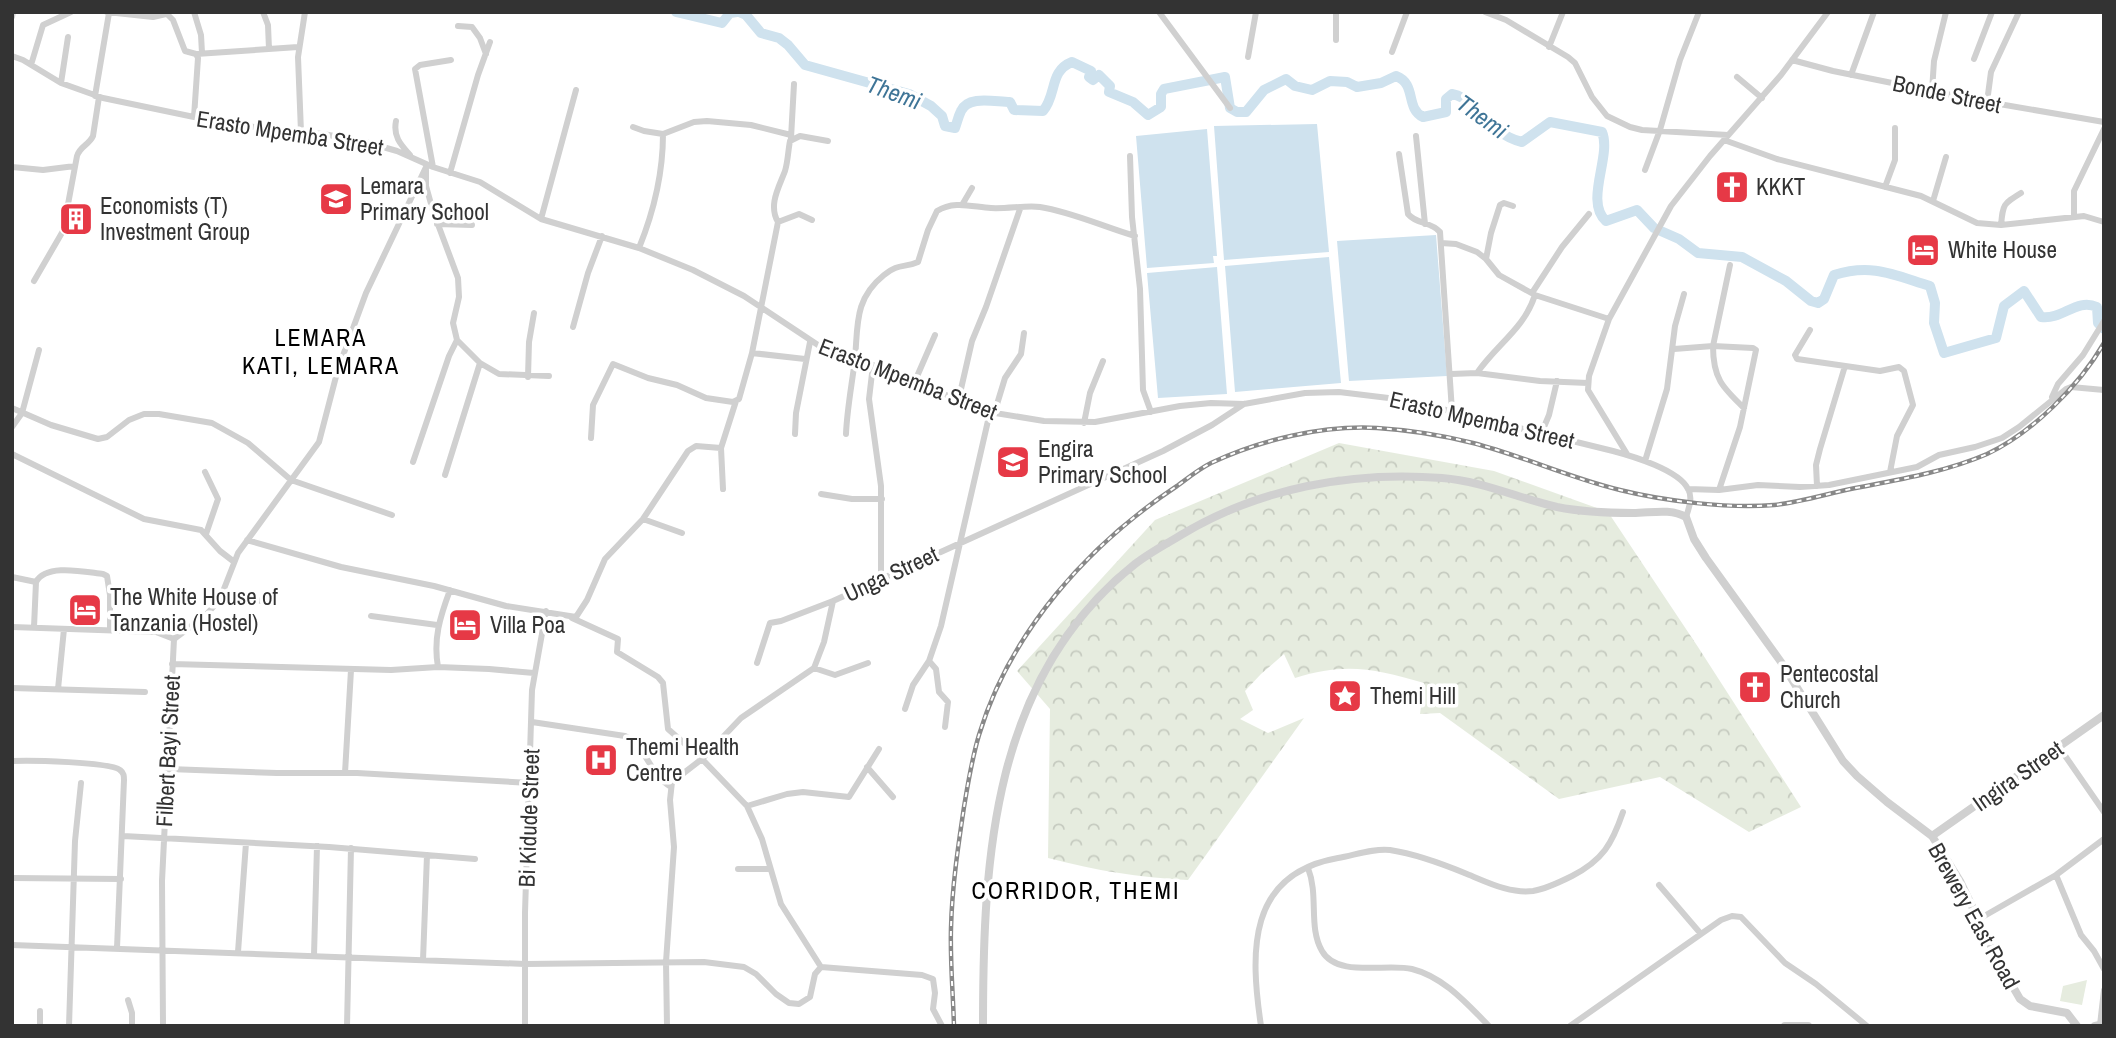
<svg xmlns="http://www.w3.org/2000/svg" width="2116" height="1038" font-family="'Archivo Narrow',sans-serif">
<defs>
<pattern id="forest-crowns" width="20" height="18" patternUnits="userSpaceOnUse" patternTransform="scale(1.75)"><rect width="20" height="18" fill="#e6ecdf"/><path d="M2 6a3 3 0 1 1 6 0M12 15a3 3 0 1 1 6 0" fill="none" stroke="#c6cbc0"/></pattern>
</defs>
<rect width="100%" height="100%" fill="#fff"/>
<path fill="url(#forest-crowns)" d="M 1339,443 L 1494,471 L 1608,512 L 1698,647 L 1801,807 L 1749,832 L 1660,777 L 1559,799 L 1440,713 L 1420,714 L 1424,683 C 1375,669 1346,662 1295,678 L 1284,654 L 1261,674 L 1245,691 L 1253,710 L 1240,719 L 1268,733 L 1304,718 L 1188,880 C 1137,877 1098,871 1048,858 L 1050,709 L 1017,671 L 1155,520 Z"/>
<path fill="#e6ecdf" d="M 2087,980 L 2082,1005 L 2060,1001 L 2063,986 Z"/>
<path fill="#cfe2ee" d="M 1317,124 L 1329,252 L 1224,260 L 1214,126 Z
M 1207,129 L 1217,256 L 1213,256 L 1214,263 L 1147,268 L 1136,136 Z
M 1436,235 L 1447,376 L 1349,381 L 1337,241 Z
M 1329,257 L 1341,383 L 1235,392 L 1225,266 Z
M 1217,267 L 1227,394 L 1158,398 L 1147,273 Z"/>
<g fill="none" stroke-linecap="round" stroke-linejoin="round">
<path stroke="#cfe2ee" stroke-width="10" d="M 676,12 L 722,23 L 730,13 L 737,12
M 739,12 L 746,15 L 761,33 L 779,38 L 788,45 L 805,65 L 909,94 L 931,106 L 942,116 L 945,126 L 955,128 C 957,123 958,117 961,111 C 968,95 995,102 1010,102 L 1014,110 L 1043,111 C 1057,95 1049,71 1072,62 L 1091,71 L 1089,77 L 1093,80 L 1099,75 L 1110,86 L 1109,92 L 1133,102 L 1148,115 L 1161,107 L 1161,94 L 1164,89 L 1225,77 L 1230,108 L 1237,112 L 1246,112 L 1264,90 L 1286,79 L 1295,86 L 1312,90 L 1330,81 L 1347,82 L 1357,87 L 1381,83 L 1396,76 C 1417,84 1405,108 1423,117 L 1446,112 L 1446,99 L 1452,94 C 1464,96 1467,103 1475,110 C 1489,124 1504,138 1522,142 L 1550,122 L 1602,132 C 1612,156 1584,201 1606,221 L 1637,210 L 1654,228 L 1679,239 L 1698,253 L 1742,257 L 1786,281 L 1811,301 L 1818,303 L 1824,299 L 1834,275 C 1872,263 1894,275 1930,286 L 1935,303 L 1934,323 L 1944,353 L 1996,338 L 2004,306 L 2024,291 L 2041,317 C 2063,320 2076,298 2097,307 L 2098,323 L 2104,329"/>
<path stroke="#d0d0d0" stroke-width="6" d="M 107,12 L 153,17 L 166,14
M 165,12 L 173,20 L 185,51 L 196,54 L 198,58 L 194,117
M 194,12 L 201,35 L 202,53
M 263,12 L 268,25 L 269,49
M 1159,12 L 1230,108
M 1336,12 L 1336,40
M 1485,12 L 1506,20 L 1568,57 L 1575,63 L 1592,97 L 1607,116 L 1630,127 L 1642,130 L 1728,135
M 12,17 L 13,12
M 458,26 L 472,27 L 480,38 L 486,54
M 1549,47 L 1563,12
M 1392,52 L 1407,12
M 196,54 L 298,47
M 12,56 L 23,60 L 61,83 L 103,98 L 194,117 L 267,129 L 323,134 L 362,141 L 397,151 L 433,167 L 480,182 L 541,219 L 639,248 L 693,270 L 744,296 L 824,349 L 893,372 L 983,411 L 1044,421 L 1095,422 L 1180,406 L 1211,403 L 1244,404 L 1305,393 L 1339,392 L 1405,400 L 1613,451 C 1632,456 1679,470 1688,489 C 1693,497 1689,508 1686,517
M 1248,57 L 1256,12
M 1974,59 L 1992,12
M 1792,60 L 1833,71 L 1976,100 L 2104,122
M 31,65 L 43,25 L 71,12
M 1851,75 L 1874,12
M 1737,77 L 1762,98
M 61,83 L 68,37
M 1932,91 L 1934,61 L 1946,12
M 95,96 L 109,13
M 1987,102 L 1991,72 L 2019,12
M 396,121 C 393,136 400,144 410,155
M 633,127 L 644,131 L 663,134 L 694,122 L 707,121 L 751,125 L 791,135
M 301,132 L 298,57 L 305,12
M 1416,136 L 1425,224
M 791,138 L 794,84
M 1724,140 L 1777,159 L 1921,196 L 1977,223 L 2001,225 L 2084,216 L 2104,222
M 1399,154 L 1408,214 C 1417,225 1431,221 1440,232 L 1452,411
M 1130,156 L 1132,217 L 1140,289 L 1143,390 L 1151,412
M 12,167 L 43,170 L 75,166
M 433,167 L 415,69 L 420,65 L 451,60
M 426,170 L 426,186 L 433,211 L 458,278 L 459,297 L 453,323 L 457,340 L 480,363 L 499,374 L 549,376
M 1645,170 L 1660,130 L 1680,60 L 1699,12
M 450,173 L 478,75 L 490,42
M 1885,187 L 1895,160 L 1895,128
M 1933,201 L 1946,157
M 962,205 L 972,188
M 2074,217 L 2074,191 L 2104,129
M 541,219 L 576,90
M 778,222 L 799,214 L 812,220
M 437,224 L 472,225
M 2001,225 C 2003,204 2003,204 2021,193
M 1441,243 L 1456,244 L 1477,252 L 1486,259 L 1499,275 L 1535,295 L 1609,319
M 639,248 C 654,211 663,174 663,134
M 1486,259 L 1491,233 L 1500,205 L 1504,203 L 1513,206
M 1730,265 L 1713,346 C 1713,378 1722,387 1744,408
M 34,281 L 63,231 L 77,156 C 80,146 89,145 93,136 L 99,97
M 1532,293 L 1562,247 L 1589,214
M 573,327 L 588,273 L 602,236
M 1810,330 L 1795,355 L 1797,359 L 1880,371 L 1899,367 L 1904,371 L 1913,405 L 1897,436 L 1890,472
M 1674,349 L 1713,346 L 1753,348 L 1756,350 L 1740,427 L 1719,490
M 752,353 L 805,359
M 873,365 L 869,399 L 881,486 L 881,579
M 1477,373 C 1497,344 1524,329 1535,295
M 1451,374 L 1477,373 L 1540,381 L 1588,383
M 528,377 L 529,342 L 534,313
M 915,381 L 935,335
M 2052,397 L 2058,384 L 2083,355 L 2104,321
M 958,402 L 972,341 L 986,307 L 1020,209
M 12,408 L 51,425 L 98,439 L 107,437 L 129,420 L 144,414 L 159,414 L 212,423 L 248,443 L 291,480 L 392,515
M 994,414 L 1005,378 L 1021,354 L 1024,333
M 1084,423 L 1090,393 L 1103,361
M 12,427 L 22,413 L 39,350
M 795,434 L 796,413 L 810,342
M 846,434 C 847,409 852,384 855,359 C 858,325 854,299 884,275 C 898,263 905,268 918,262 L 928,230 L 937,211 C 954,200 973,207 991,208 C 1007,209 1027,205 1040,207 C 1072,212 1104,227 1135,236
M 1541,434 L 1549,415 L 1557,381
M 591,438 L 593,405 L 613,364 L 648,378 L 677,385 L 706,398 L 733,402 L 739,399 L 752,353 L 778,222 C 768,205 779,187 785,171 C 788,161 788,151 790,141 L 800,136 L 828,141
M 12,454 L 144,519 L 201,530 L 220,551 L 233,561
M 1627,454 L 1588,390 L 1589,376 L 1609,319 L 1671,206 L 1710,156 L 1781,75 L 1828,12
M 1645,461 L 1667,389 L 1675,326 L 1684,294
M 413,462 L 449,356 L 457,340
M 205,472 L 218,499 L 206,534
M 445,475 L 480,363
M 1817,486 L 1816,465 L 1820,449 L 1845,366
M 723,489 L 721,448 L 736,401
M 1688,489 L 1719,490 L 1758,485 L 1800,487 L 1829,485 L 1917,467 L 1939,455 L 1975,447 L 2002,438 L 2019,427 L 2066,389 L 2071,387 L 2104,390
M 821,494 L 852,499 L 882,499
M 643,519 L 682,533
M 247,540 L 341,567 L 434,586 L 506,606 L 576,617 L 587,600 L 605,559 L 643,519 L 688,451 L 696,446 L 721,448
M 12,577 L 36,582
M 223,593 L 275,604
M 371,616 L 437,625
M 572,618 L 618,639 L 617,652 L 658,677 L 663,683 L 668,729 L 702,759 L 747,806 L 762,839 L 781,904 L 821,967
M 12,627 L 156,632 L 174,639 L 162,881 L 163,1026
M 34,627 L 36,582 C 46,563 85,572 103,574 L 107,576 L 110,595 L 110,630
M 174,639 L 206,615 L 220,599 L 238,553 L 319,442 L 338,369 L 366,293 L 427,165
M 929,661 L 936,669 L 939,692 L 948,702 L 945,727
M 757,663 L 770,623 L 781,621 L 833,601
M 172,664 L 391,670 L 438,667 L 489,669 L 534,673
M 438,667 C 433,639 440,617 450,590
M 814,668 L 835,675 L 868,663
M 12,688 L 145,692
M 58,689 L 64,629
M 905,709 L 913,685 L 929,661 L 941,626 L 990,412
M 532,722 L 625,736 C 647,747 649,774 671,787
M 2059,747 L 2104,812
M 12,761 C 29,760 110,762 120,770 C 124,773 124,776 124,780 L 117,948
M 867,767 L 893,797
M 169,769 L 277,773 L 357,773 L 530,783
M 345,773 L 351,670
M 747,806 L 787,794 L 803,792 L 849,797 L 879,749
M 123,836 L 329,847 L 475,859
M 1308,868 C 1319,896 1308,927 1322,951 C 1337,978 1387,963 1412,969 C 1444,977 1467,1004 1489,1026
M 738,869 L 769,869
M 2056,875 L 2081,935 L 2094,951 L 2104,969
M 12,878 L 121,879
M 1659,885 L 1701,934
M 1979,919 L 2056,875 L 2104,839
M 12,945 L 525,964 L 704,962 L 744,967 L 756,974 L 776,994 L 789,1003 L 799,1004 L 810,997 L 815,974 L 821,967 L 922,975 L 933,979 L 935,993 L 933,1009 L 942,1026
M 238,952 L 246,843
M 314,955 L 317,846
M 423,960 L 427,855
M 128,1000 L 132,1013 L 132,1026
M 2100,1025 L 2104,990
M 40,1026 L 40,1011
M 69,1026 L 75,841 L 81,783
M 347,1026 L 351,848
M 525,1026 L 525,913 L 532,690 L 546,611
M 667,1026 L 666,962 L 674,847 L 670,800 L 672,782 L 702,759 L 741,718 L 814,668 L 824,642 L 833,601 L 1163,451 L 1212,425 L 1244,404
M 1261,1026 C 1250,952 1247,874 1338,858 C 1355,855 1374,848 1390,850 C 1416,854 1443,864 1467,874 C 1487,882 1510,894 1533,891 C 1546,889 1560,882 1572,876 C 1603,860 1612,844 1623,812
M 1570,1026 L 1721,920 L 1732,916 L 1741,917 L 1785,963 L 1816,984 L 1867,1026"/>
<path stroke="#d0d0d0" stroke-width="8" d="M 1932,836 L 2104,715
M 983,1026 C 983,858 992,677 1135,564 C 1149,553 1166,544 1181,535 C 1259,488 1351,471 1442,478 C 1482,481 1518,498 1557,507 C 1582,512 1608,513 1633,513 C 1651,513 1670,508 1686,517 L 1694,539 L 1706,558 L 1781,662 L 1843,761 L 1857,776 L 1887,802 L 1932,836 L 1960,881 L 1998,961 L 2020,999 L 2030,1006 L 2067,1013 L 2077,1026
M 1785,1026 L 1808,1026
M 2095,1026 L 2104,1024"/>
<g stroke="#888" stroke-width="4.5">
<path id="rail" d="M 954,1026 C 953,993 950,961 951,928 C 952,887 958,847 964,807 C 968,783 972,758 979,735 C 1010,632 1088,545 1177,486 C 1188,478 1199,469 1211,463 C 1260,440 1322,425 1377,428 C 1409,430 1441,435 1473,443 C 1523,456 1570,478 1620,490 C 1664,501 1729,509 1774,505 C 1803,502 1832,492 1861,487 C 1903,479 1948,471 1987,454 C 2032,433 2079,386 2104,343"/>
</g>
<use href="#rail" stroke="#fff" stroke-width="2" stroke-dasharray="5" stroke-linecap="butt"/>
</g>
<defs>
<g id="church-square" transform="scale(1.75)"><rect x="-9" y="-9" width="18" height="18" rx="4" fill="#e63946" stroke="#fff"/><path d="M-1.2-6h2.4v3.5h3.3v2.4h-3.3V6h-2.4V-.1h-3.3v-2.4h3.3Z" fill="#fff"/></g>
<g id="school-square" transform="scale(1.75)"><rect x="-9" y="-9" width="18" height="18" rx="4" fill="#e63946" stroke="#fff"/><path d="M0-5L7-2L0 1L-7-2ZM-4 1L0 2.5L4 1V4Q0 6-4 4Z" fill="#fff"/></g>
<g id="building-square" transform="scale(1.75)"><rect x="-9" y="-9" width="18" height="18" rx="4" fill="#e63946" stroke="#fff"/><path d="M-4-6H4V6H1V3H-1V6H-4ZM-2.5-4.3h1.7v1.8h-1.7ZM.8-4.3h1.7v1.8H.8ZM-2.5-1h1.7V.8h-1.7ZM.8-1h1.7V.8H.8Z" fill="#fff"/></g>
<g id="hotel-square" transform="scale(1.75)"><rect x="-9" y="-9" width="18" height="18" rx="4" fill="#e63946" stroke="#fff"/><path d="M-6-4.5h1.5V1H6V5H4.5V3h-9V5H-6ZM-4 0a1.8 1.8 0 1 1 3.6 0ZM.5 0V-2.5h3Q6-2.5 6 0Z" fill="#fff"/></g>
<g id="sight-square" transform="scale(1.75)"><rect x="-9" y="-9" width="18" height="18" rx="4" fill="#e63946" stroke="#fff"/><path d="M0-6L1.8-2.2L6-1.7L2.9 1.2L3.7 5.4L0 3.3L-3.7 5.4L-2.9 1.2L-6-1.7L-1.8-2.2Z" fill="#fff"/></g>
<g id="hospital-square" transform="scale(1.75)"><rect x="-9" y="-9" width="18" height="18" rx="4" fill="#e63946" stroke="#fff"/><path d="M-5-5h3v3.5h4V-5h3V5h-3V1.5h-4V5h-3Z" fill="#fff"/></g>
</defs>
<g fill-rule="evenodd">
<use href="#church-square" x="1732" y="187"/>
<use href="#school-square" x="336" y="199"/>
<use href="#building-square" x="76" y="219"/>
<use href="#hotel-square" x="1923" y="250"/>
<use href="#school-square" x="1013" y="462"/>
<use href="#hotel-square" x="85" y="610"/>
<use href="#hotel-square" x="465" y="625"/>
<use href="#church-square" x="1755" y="687"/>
<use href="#sight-square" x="1345" y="696"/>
<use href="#hospital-square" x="601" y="760"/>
</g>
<g text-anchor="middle" stroke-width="7" stroke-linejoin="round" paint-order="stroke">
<g font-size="23" fill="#333" stroke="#fff">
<text transform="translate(1947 94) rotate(12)" y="8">Bonde Street</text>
<text transform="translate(290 133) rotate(9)" y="8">Erasto Mpemba Street</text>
<text transform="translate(908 379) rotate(21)" y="8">Erasto Mpemba Street</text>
<text transform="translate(1482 420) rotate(13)" y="8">Erasto Mpemba Street</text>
<text transform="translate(891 574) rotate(-25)" y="8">Unga Street</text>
<text transform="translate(168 751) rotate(-87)" y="8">Filbert Bayi Street</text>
<text transform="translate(2018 776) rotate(-35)" y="8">Ingira Street</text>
<text transform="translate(529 818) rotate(-88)" y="8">Bi Kidude Street</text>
<text transform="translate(1974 916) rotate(61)" y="8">Brewery East Road</text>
</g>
<g font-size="23" fill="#333" stroke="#fff" text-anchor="start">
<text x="360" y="194">Lemara<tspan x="360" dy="26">Primary School</tspan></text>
<text x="1756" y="195">KKKT</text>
<text x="100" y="214">Economists (T)<tspan x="100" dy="26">Investment Group</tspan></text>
<text x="1948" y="258">White House</text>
<text x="1038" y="457">Engira<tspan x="1038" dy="26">Primary School</tspan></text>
<text x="110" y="605">The White House of<tspan x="110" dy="26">Tanzania (Hostel)</tspan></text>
<text x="490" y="633">Villa Poa</text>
<text x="1780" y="682">Pentecostal<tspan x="1780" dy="26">Church</tspan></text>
<text x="1370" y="704">Themi Hill</text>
<text x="626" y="755">Themi Health<tspan x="626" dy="26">Centre</tspan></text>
</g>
<g font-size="24" font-style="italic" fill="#3f7597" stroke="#fff">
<text transform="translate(894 93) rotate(20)" y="8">Themi</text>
<text transform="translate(1482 117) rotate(36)" y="8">Themi</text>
</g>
<g font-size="24" letter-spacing="2" fill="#000" stroke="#fff">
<text x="321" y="346">LEMARA<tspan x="321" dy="28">KATI, LEMARA</tspan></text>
<text x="1076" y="899">CORRIDOR, THEMI</text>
</g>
</g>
<rect width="2116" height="1038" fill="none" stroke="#333333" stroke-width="28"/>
</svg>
